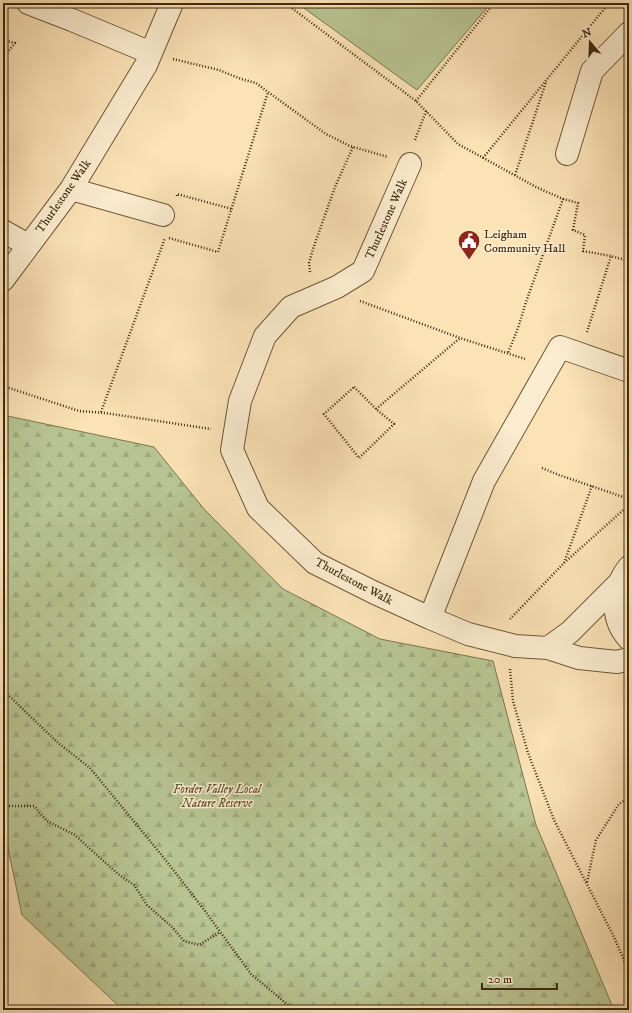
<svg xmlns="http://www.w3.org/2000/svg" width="632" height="1013" font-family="'IM FELL DW Pica',serif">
<defs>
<pattern id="forest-firs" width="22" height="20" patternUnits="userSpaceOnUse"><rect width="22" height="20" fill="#b8c593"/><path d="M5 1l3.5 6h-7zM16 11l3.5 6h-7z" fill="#9fa97e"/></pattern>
</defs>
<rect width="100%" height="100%" fill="#fbe3b6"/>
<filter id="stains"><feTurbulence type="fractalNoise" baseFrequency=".005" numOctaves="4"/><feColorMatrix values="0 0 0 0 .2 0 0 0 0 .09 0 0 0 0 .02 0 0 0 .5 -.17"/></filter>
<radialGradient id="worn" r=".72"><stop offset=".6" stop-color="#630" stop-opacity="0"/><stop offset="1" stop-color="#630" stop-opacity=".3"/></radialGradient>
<path fill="#b8c593" stroke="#7c7751" d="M 297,3 L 491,3 L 417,90 Z"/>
<path fill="url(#forest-firs)" stroke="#7c7751" d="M 3,415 L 154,447 L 204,509 L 283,589 L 380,639 L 493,661 L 536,825 L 614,1010 L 123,1010 L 22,915 L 3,824 Z"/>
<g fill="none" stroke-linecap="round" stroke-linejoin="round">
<g stroke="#6e5839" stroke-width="24">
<path id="minor" d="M 28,3 L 72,20 L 151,53
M 567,154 L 592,71 L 629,33
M 410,164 L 363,271 L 337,287 L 291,307 L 265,336 L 240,401 L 232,450 L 258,508 L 315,563 L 375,593 L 430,618 L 468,634 L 515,646 L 548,648 L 579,658 L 617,662 L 629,659
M 71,189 L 163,215
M 3,231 L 28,245
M 3,280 L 71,189 L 146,65 L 172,3
M 629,567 C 612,588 610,619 629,639
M 430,618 L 484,481 L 560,347 L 629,371
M 548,648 L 570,632 L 618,584"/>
</g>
<path stroke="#3f290f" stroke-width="2.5" stroke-dasharray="1 2" stroke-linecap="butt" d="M 285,3 L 416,101 L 458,144 L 536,187 L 563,199 L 526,302 L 518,328 L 508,353
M 3,40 L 15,43 L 3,58
M 173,59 L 219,70 L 241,79 L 256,83 L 268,92
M 416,101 L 494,3
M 415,140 L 426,111
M 483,158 L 609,3
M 515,175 L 546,82
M 177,196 L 177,194 L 232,209
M 563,199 L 578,203 L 573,230 L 585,235 L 583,251 L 611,256
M 169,238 L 218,252 L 268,92 L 326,134 L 350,146 L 388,157
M 310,272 L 309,263 L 313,249 L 335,187 L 353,147
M 360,301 L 460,338 L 525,359
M 587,332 L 611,256 L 629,261
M 3,386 L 79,411 L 105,413 L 211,429
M 354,387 L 376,409 L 394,424 L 359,458 L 324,414 Z
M 376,409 L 460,338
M 101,412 L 165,238
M 542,468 L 559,475 L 629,499
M 564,563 L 592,486
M 510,619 L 564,563 L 629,505
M 510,669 L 513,701 L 528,753 L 554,820 L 614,937 L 629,972
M 3,690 L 57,742 L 90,768 L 164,858 L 205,911 L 251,974 L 294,1010
M 3,806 L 34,806 L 47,821 L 75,835 L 118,874 L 134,885 L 147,905 L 172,927 L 184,941 L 199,945 L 220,932
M 587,882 L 596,840 L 619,804 L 629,797"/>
<use href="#minor" stroke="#fcedd0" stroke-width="22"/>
</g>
<defs>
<g id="civic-pin" transform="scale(1.15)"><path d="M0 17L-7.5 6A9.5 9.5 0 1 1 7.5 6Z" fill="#8f2418" stroke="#fcedd0"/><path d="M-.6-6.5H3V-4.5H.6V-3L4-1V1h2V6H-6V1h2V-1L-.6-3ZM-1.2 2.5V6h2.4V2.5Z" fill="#fff"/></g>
</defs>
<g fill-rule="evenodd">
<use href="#civic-pin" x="469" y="241"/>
</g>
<g text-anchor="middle" stroke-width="3" stroke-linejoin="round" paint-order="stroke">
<g font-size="12" fill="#3f290f" stroke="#fcedd0">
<text transform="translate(63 196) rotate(-55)" y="4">Thurlestone Walk</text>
<text transform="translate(386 219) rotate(-66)" y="4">Thurlestone Walk</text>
<text transform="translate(354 581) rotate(28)" y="4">Thurlestone Walk</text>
</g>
<g font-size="12" fill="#3f290f" stroke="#fcedd0" text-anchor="start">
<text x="484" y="238">Leigham<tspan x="484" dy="14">Community Hall</tspan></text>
</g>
<g font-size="12" font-style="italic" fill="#5d5030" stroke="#fcedd0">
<text x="217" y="793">Forder Valley Local<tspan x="217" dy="14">Nature Reserve</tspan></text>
</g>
</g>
<rect width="632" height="1013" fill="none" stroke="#fbe3b6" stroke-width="16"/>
<rect x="4" y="4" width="624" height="1005" fill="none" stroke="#3f290f" stroke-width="2"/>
<rect x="8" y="8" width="616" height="997" fill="none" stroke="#3f290f"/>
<g transform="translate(590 42) rotate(341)" stroke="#fcedd0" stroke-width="3" paint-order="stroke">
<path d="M0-3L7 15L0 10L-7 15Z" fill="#3f290f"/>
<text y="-6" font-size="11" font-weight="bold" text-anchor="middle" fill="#3f290f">N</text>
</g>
<path d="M482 983v6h75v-6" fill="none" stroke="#3f290f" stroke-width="2"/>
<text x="488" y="983" font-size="12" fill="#3f290f" stroke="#fcedd0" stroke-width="3" paint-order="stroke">20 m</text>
<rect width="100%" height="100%" filter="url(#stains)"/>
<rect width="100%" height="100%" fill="url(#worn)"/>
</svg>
